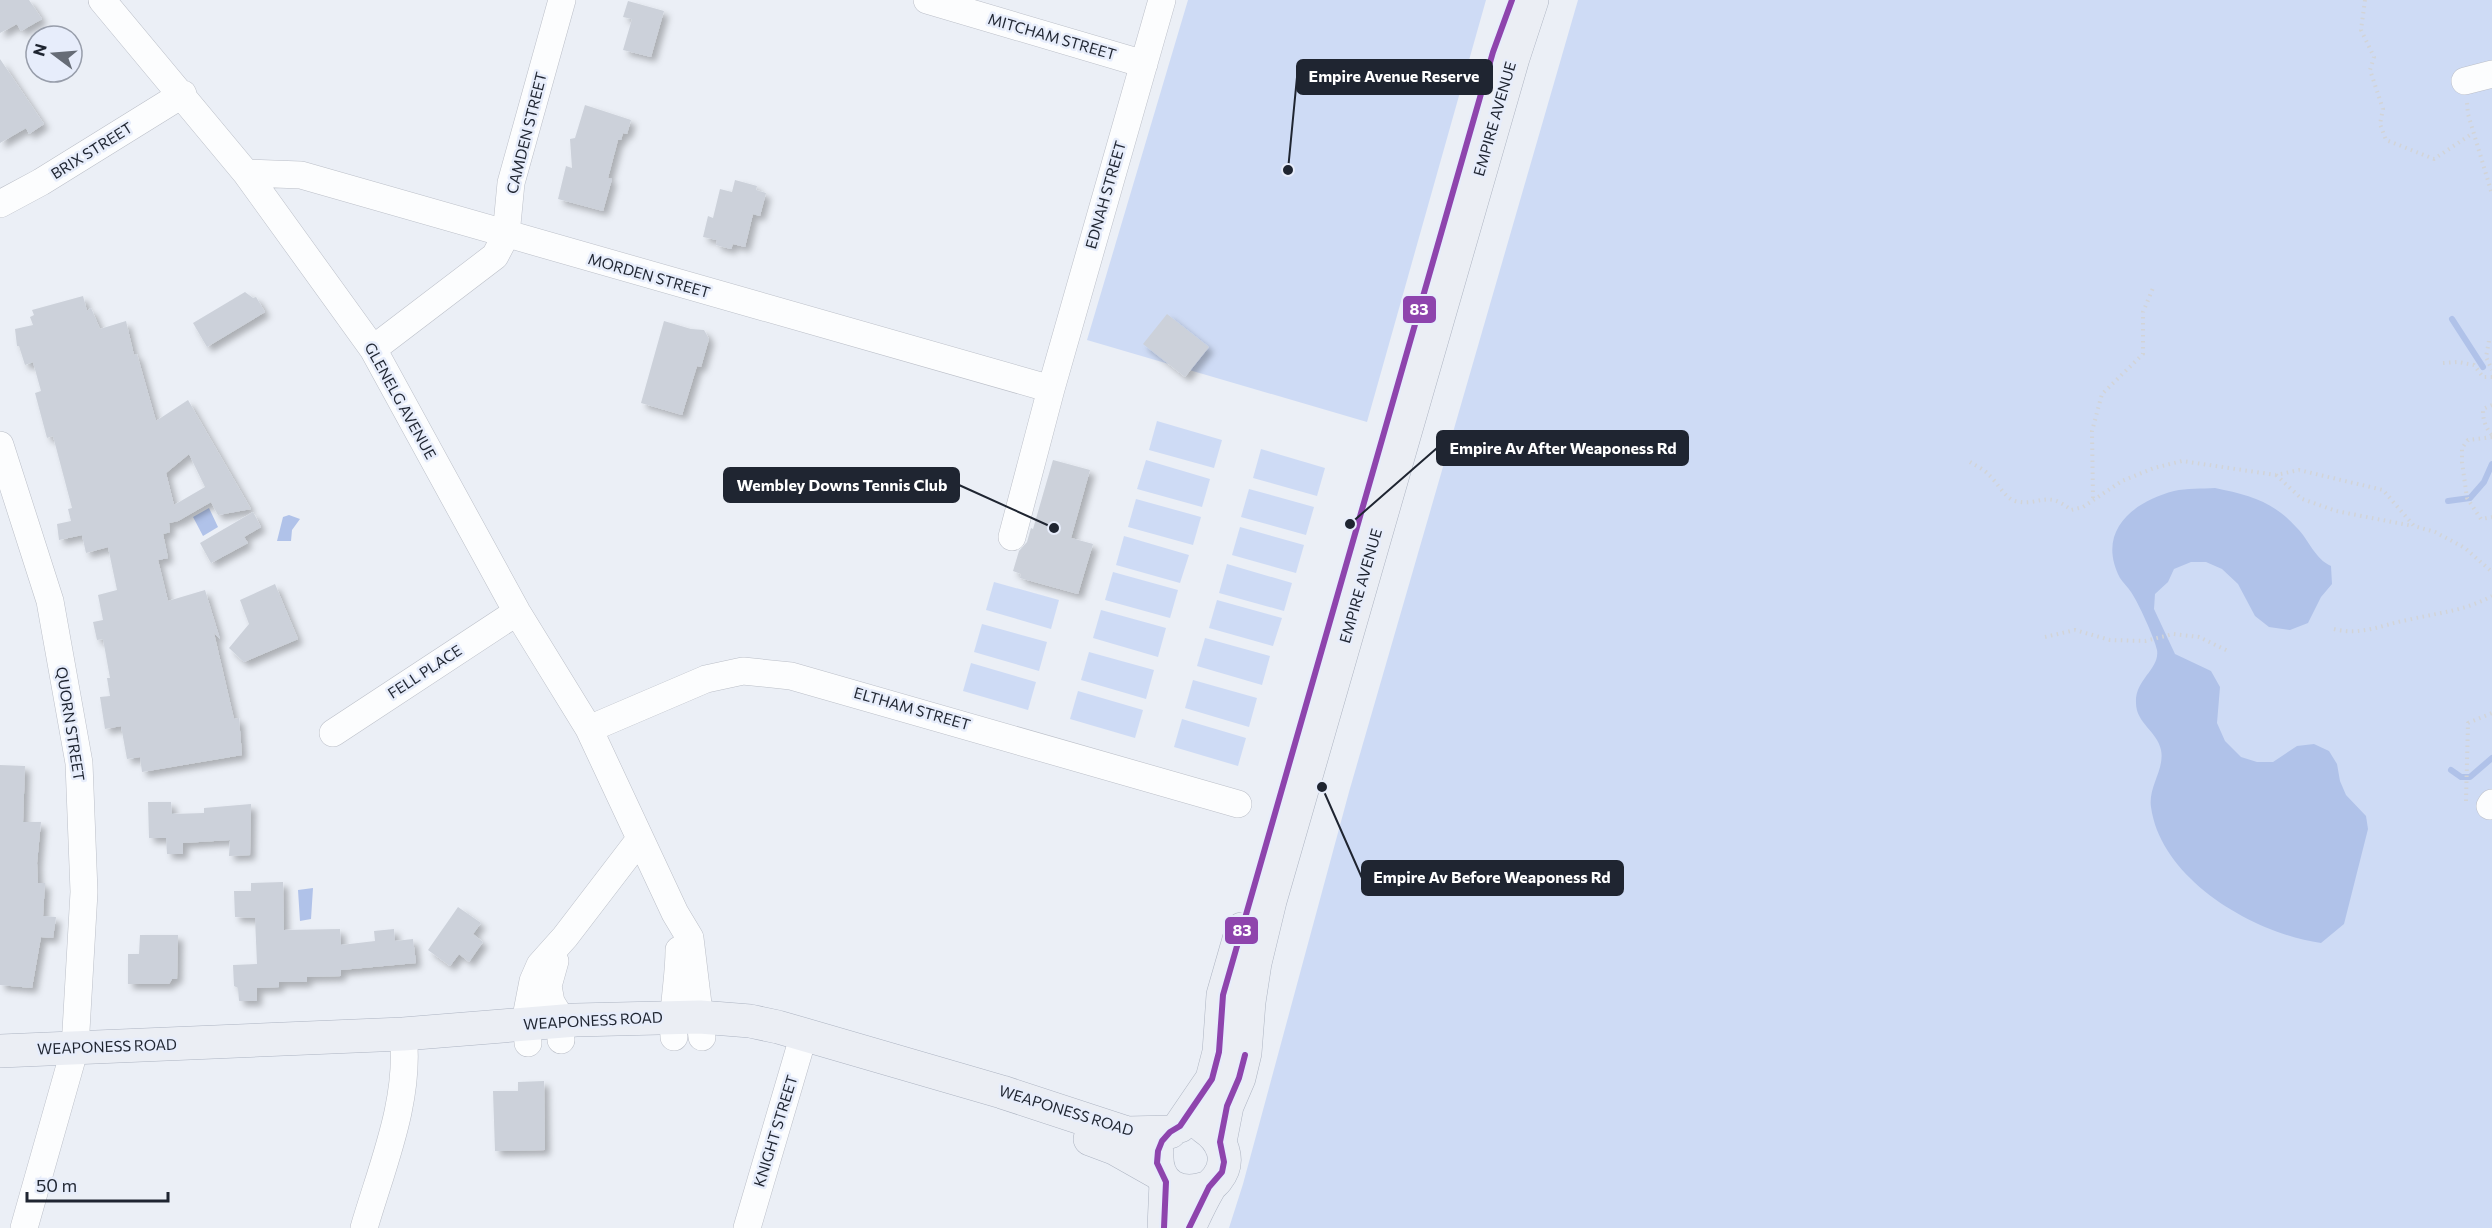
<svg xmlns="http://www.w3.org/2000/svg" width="2492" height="1228" font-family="Commissioner,sans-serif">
<defs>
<filter id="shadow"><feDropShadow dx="5" dy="5" stdDeviation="3" flood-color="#0004"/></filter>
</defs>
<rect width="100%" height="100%" fill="#ebeff6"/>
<path fill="#cedbf5" d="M 1188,0 L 1486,0 L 1367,422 L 1087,340 Z
M 1578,0 L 2492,0 L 2492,1228 L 1229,1228 L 1243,1184 L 1349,792 Z
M 1157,421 L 1222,440 L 1214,468 L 1149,450 Z
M 1261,449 L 1325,468 L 1317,496 L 1253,478 Z
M 1146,460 L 1210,479 L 1202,507 L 1137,489 Z
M 1249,489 L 1314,507 L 1306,535 L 1241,517 Z
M 1136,499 L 1201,517 L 1193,545 L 1128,527 Z
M 1240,527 L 1304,545 L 1296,573 L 1232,555 Z
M 1124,536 L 1189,555 L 1180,583 L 1116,565 Z
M 1227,564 L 1292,583 L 1284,611 L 1219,593 Z
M 1113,572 L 1178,590 L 1170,618 L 1105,600 Z
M 994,582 L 1059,600 L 1051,629 L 986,610 Z
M 1217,600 L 1282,618 L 1273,646 L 1209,628 Z
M 1101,610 L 1166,628 L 1158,657 L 1093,638 Z
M 982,624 L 1047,642 L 1039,671 L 974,652 Z
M 1205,638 L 1270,656 L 1262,685 L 1197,666 Z
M 1089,652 L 1154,670 L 1146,699 L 1081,680 Z
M 971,663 L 1036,682 L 1028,710 L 963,691 Z
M 1193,680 L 1257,698 L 1249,727 L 1185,708 Z
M 1078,691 L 1143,710 L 1135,738 L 1070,719 Z
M 1182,719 L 1246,738 L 1238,766 L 1174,747 Z"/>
<path fill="#b0c2e9" d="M 2215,488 C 2249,495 2273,501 2297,528 C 2309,540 2315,559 2331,566 L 2332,584 L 2321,597 L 2308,623 L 2290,630 L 2269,627 L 2255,616 L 2238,584 L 2222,569 L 2206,562 L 2191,562 L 2174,569 L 2168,582 L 2155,594 L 2154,609 L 2175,654 L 2211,671 L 2220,687 L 2217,723 L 2225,741 L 2241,757 L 2257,762 L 2273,762 L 2297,746 L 2314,744 L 2329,751 L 2337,764 L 2340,781 L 2346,795 L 2366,816 L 2368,829 L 2344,924 L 2321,943 C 2255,934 2161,880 2151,807 C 2148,787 2165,769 2161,750 C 2157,731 2136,723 2136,703 C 2135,679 2160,669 2157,650 C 2155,639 2138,602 2131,592 C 2128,587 2123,583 2120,578 C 2096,532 2132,502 2174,491 C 2187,488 2202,489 2215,488 Z
M 209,508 L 218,527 L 203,536 L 193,517 Z
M 289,515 L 300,519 L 292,530 L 291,541 L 277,541 L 283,517 Z
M 313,888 L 311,919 L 300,921 L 298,890 Z"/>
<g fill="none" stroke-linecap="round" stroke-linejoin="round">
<path stroke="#b0c2e9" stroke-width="6" d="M 2452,319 L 2483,367
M 2448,501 L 2470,498 L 2484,482 L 2492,464
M 2451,770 L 2461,777 L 2470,777 L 2492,758"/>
</g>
<path fill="#ccd1da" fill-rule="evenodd" filter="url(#shadow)" d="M 0,0 L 29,0 L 42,19 L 21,31 L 17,24 L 0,33 Z
M 628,1 L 664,11 L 651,57 L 623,50 L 632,19 L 623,17 Z
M 0,59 L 44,124 L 29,134 L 26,128 L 0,143 Z
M 585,105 L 631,120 L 627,134 L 623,133 L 621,140 L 618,140 L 608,178 L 612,179 L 603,211 L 558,199 L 566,166 L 572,168 L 570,139 L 575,138 Z
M 735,180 L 757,186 L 756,190 L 766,193 L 760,216 L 753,214 L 745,247 L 733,244 L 731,249 L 716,245 L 717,240 L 703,237 L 708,216 L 713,218 L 720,189 L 732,192 Z
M 245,292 L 253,298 L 256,297 L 265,312 L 207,347 L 193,323 Z
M 83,296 L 87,311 L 91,308 L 100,329 L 126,321 L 134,355 L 137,354 L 156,421 L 188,400 L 251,509 L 218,515 L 211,502 L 178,521 L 169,523 L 170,532 L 163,534 L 168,558 L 158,560 L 168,601 L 205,590 L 220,639 L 214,633 L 234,719 L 239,718 L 242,755 L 142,772 L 140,757 L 127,759 L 121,726 L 105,729 L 100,697 L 110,696 L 107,678 L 110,678 L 103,639 L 97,640 L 93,622 L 103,620 L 98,595 L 117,590 L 108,547 L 86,553 L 82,535 L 59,540 L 57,524 L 71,521 L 68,509 L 72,508 L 53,436 L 47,438 L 35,393 L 41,391 L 33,362 L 25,365 L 19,346 L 17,346 L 15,329 L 33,325 L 30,317 L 34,315 L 32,310 ZM 189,454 L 205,487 L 174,505 L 166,473 Z
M 1167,314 L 1209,347 L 1185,377 L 1143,344 Z
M 664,321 L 691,329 L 704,330 L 709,339 L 701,367 L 697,366 L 682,415 L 641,403 Z
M 1053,460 L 1090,470 L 1071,538 L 1093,544 L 1078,594 L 1020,578 L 1021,574 L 1013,571 L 1019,551 L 1027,542 L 1031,528 L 1033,529 Z
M 253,512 L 261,527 L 244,537 L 248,543 L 211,563 L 200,543 Z
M 275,584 L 298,639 L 244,662 L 229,648 L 249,624 L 240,600 Z
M 0,765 L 25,766 L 23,822 L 41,822 L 37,863 L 38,883 L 45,883 L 43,916 L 56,917 L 53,938 L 41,937 L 32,988 L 0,985 Z
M 148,802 L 171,802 L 172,814 L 204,813 L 204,808 L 251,804 L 250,855 L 229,856 L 230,840 L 183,843 L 183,854 L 167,854 L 166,838 L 149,838 Z
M 283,882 L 284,930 L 340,929 L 341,945 L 375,941 L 374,931 L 394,929 L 395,941 L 413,939 L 416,963 L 341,970 L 341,976 L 307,977 L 307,982 L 279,982 L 279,987 L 257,988 L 257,1001 L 239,1001 L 238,988 L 234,986 L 233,965 L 257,964 L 255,918 L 235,917 L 234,891 L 251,891 L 251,883 Z
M 458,907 L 481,923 L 473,934 L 483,942 L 469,962 L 459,954 L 450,966 L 428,950 Z
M 140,935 L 178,935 L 177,979 L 172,979 L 169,984 L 128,984 L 128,954 L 139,954 Z
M 544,1081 L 545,1150 L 495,1151 L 493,1091 L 518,1091 L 518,1082 Z"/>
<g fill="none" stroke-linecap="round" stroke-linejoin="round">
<g stroke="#bbbfc8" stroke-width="28">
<path id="minor" d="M 102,0 L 246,173 L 373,349 L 517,612 L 589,729 L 675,913 L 690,938 L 702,1037
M 927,0 L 1144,64
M 2465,81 L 2492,74
M 246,173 L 301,175 L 1051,389
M 0,204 L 41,182 L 183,94
M 373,349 L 495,256 L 506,235 L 511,183 L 562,0
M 0,445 L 50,601 L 79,763 L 84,892 L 75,1048 L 24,1228
M 1012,537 L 1051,389 L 1162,0
M 589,729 L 706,679 L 743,671 L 791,676 L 1238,804
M 333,733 L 517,612
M 2490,806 L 2492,803
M 555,961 L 548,986 L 551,1002 L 559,1015 L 561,1040
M 674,1037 C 672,1008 679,980 679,950
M 528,1043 L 526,1017 L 533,981 L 540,965 L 565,937 L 640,839
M 364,1228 C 382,1166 411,1099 403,1034
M 747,1228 L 804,1034"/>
</g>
<g stroke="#adb4c2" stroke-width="34">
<path id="major" d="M 0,1051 L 403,1034 L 576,1020 L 700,1017 L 750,1021 L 778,1027 L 1002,1092 L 1127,1133 L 1170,1132
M 1180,1126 L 1212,1079 L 1219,1052 L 1223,995 L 1242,929
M 1090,1139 L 1114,1148 L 1160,1174
M 1220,1142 L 1227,1106 L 1239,1078 L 1245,1053 L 1249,1002 L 1255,963 L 1270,901 L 1513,58 L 1532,0
M 1157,1152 C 1155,1186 1180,1198 1209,1187
M 1164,1228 L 1166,1182
M 1189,1228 C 1195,1215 1201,1202 1208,1190 C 1210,1185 1214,1183 1217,1179 C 1232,1160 1222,1139 1204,1127"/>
</g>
<path stroke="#d2d4d7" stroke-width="4" stroke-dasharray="1.5 4.5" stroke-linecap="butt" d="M 2365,0 L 2361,30 L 2374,57 L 2370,70 L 2383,109 L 2380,124 L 2386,140 L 2434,159 L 2473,133
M 2467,103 L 2468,114 L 2492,194
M 2489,341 L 2486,357 L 2492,370
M 2443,363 L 2458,362 L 2474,365 L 2483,377 L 2492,377
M 2492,405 L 2483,409 C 2483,420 2485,427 2492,435
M 2492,437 L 2468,440 L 2462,448 L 2462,462 L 2467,498 L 2481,519 L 2492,517
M 1970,462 C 1976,466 1984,469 1989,475 C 1997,482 2005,498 2015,501 C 2039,507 2046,489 2071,510 L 2083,507 L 2122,481 L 2154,468 L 2182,461 L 2276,475 L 2299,470 L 2383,490 L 2414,526 L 2435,532 L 2465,548 L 2492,572
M 2276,475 L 2302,499 L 2336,511 L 2413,526
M 2093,498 L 2092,431 L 2102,394 L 2143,354 L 2143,312 L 2153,288
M 2334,629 C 2361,636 2381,625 2407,620 C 2437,613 2465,611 2492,596
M 2045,637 L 2075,630 L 2110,640 L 2145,641 L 2173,634 L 2199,637 L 2228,651
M 2466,801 L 2468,723 L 2492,713"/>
<use href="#minor" stroke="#fcfdfe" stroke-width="27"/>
<use href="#major" stroke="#ebeef4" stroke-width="33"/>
<g stroke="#e7edfb" stroke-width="10">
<path id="bus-1" d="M 1164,1228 L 1166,1182 L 1157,1163 L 1158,1151 L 1162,1141 L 1170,1132 L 1180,1126 L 1212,1079 L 1219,1052 L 1223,995 L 1493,52 L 1512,0
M 1189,1228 L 1209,1187 L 1222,1172 L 1224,1162 L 1220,1142 L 1227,1106 L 1239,1078 L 1245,1055"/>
</g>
<use href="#bus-1" stroke="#8e44ad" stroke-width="6"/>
</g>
<g text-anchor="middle" stroke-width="5" stroke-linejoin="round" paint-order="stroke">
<g font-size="15" fill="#1f2531" stroke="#e7edfb">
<text transform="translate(1052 37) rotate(16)" y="5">MITCHAM STREET</text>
<text transform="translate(1495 119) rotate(-74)" y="5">EMPIRE AVENUE</text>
<text transform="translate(527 133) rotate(-76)" y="5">CAMDEN STREET</text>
<text transform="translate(92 151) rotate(-32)" y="5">BRIX STREET</text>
<text transform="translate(1106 195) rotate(-74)" y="5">EDNAH STREET</text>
<text transform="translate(649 276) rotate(16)" y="5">MORDEN STREET</text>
<text transform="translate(400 401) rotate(61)" y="5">GLENELG AVENUE</text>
<text transform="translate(1361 586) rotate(-74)" y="5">EMPIRE AVENUE</text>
<text transform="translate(425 672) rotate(-33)" y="5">FELL PLACE</text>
<text transform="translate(912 709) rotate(16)" y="5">ELTHAM STREET</text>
<text transform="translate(70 724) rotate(81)" y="5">QUORN STREET</text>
<text transform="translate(593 1021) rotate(-3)" y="5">WEAPONESS ROAD</text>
<text transform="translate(107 1047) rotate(-2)" y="5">WEAPONESS ROAD</text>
<text transform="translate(1066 1111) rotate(17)" y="5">WEAPONESS ROAD</text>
<text transform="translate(776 1131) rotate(-73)" y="5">KNIGHT STREET</text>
</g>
</g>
<path fill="none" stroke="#1f2531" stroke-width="2" d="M1288 170L1297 77M1350 524L1437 448M1054 528L959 485M1322 787L1362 878"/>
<g fill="#1f2531" stroke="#e7edfb" stroke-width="2">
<circle cx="1288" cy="170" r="6"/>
<circle cx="1350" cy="524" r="6"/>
<circle cx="1054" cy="528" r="6"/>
<circle cx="1322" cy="787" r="6"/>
</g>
<g fill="#1f2531" stroke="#1f2531" stroke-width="2">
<rect x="1297" y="60" width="195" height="34" rx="6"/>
<rect x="1437" y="431" width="251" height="34" rx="6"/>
<rect x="724" y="468" width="235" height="34" rx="6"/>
<rect x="1362" y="861" width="261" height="34" rx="6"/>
</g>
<g font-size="16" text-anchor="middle" font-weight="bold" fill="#fff">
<text x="1394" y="82">Empire Avenue Reserve</text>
<text x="1563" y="454">Empire Av After Weaponess Rd</text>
<text x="842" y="491">Wembley Downs Tennis Club</text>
<text x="1492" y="883">Empire Av Before Weaponess Rd</text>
</g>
<g stroke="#e7edfb" stroke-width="2">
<rect x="1402" y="295" width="35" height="29" rx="6" fill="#8e44ad"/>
<rect x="1224" y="916" width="35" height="29" rx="6" fill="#8e44ad"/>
</g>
<g font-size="16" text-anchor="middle" font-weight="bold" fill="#fff">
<text x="1419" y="315">83</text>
<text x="1242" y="936">83</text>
</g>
<g transform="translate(54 54) rotate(286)"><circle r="28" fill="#e7edfb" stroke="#979daa" stroke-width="1.5"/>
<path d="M0-4.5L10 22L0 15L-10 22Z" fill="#666c76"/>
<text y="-9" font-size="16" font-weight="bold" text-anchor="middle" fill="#1f2531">N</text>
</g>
<path d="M27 1192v9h141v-9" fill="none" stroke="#1f2531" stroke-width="3"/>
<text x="36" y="1192" font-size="18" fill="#1f2531" stroke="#e7edfb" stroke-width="4.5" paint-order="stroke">50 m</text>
</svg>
